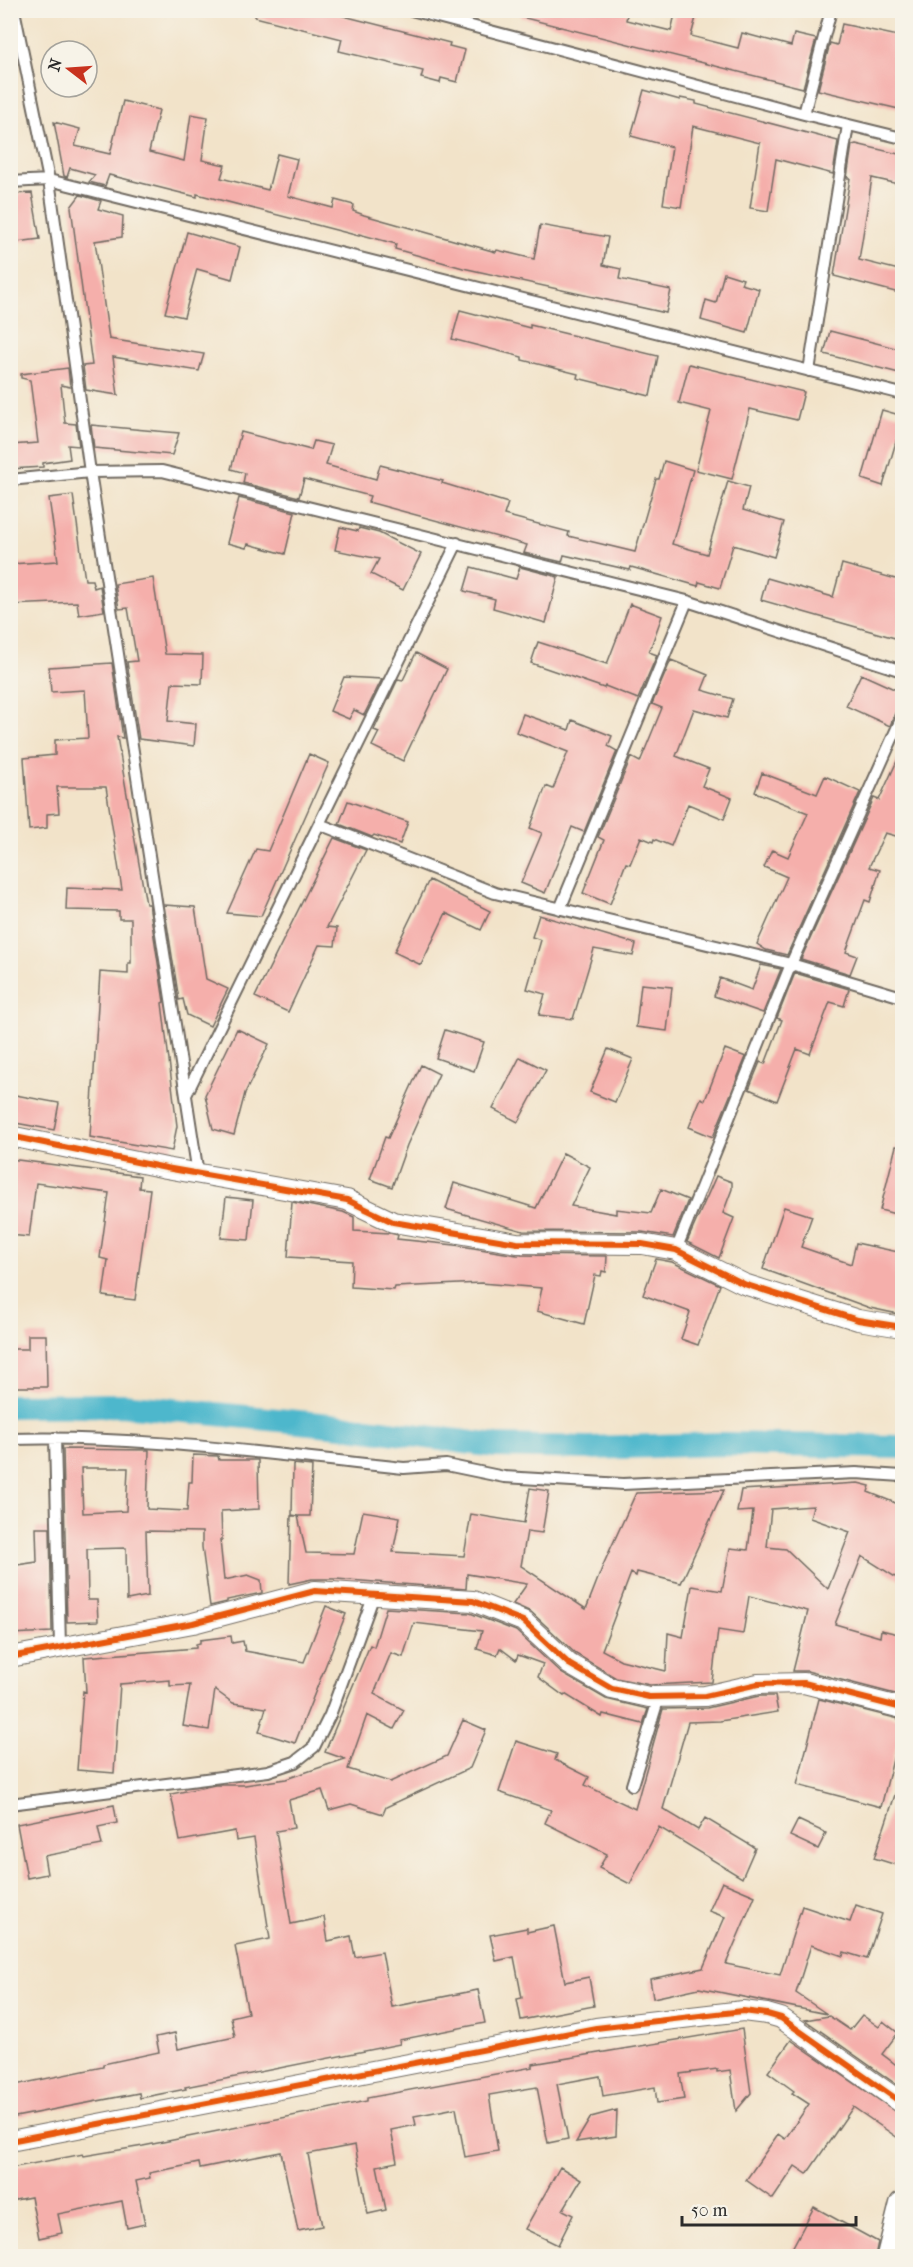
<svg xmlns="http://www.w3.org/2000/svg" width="913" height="2267" font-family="'IM FELL French Canon',serif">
<rect width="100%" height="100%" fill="#f7f3e8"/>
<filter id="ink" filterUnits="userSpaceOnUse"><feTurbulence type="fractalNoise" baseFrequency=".0167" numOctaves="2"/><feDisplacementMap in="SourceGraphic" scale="12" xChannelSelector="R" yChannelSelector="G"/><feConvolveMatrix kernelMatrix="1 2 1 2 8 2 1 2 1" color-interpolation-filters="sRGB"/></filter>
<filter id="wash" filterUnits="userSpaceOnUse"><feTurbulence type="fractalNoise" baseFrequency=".008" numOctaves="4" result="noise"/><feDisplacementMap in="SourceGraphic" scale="24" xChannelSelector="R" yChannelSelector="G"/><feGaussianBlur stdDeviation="1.35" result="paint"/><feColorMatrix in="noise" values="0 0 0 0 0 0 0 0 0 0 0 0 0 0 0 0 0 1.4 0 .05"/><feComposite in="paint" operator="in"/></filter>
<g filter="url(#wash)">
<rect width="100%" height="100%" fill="#f2e3c9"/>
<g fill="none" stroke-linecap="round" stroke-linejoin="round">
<path stroke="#4eb7cc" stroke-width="24" d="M 10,1406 L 122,1405 L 351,1427 L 496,1446 L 589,1448 L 721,1444 L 902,1447"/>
</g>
<g id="blocks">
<path fill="#f5afab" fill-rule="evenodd" d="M 256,10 L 320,10 L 450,43 L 449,46 L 465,50 L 457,82 L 441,78 L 440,83 L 421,78 L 423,71 L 339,51 L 342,39 L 255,17 Z
M 522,10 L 628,10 L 626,20 L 671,31 L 676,10 L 698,10 L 691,36 L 738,48 L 742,33 L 791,46 L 794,34 L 816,39 L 803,88 L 521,17 Z
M 842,24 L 903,37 L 903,110 L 818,90 L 830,43 L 837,45 Z
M 644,90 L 680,100 L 680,98 L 696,101 L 696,104 L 838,141 L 833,174 L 776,159 L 768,211 L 750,208 L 760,143 L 693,126 L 681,207 L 663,204 L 672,147 L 631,136 Z
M 123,101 L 159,110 L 149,152 L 184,161 L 191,114 L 208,117 L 202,160 L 225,165 L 221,178 L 268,190 L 277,154 L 297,159 L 288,196 L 333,208 L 335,200 L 354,205 L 353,211 L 364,215 L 496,252 L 497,250 L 534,259 L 540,225 L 608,237 L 603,265 L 621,269 L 619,279 L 671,290 L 666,313 L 463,268 L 395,249 L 396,244 L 359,234 L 359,236 L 197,194 L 197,197 L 109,175 L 105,186 L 89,182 L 95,175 L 70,168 L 67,177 L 64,176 L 54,122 L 80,129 L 75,146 L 110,154 Z
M 856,144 L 903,155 L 903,185 L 872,178 L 859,260 L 903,271 L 903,294 L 834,276 L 850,178 L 847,178 L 852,145 Z
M 32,193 L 40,239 L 17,242 L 13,219 L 10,220 L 10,194 Z
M 80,195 L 101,201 L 98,209 L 123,216 L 122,237 L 95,241 L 109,339 L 204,354 L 199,371 L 113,357 L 118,395 L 86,390 L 83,366 L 92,365 L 71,207 Z
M 187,232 L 240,247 L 232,279 L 197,269 L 184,317 L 165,313 Z
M 724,273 L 743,279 L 741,284 L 759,289 L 747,333 L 701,320 L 706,300 L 716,303 Z
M 460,310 L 530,328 L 530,325 L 658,356 L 650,396 L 577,378 L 578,374 L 522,360 L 522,357 L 452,339 Z
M 830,331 L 903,350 L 903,374 L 824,354 Z
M 689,364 L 804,392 L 797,420 L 750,409 L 732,479 L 696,470 L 711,411 L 679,403 Z
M 68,368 L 70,387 L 61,385 L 65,423 L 76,424 L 79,446 L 68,445 L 70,459 L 43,463 L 43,467 L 10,469 L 10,445 L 38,443 L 30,380 L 21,378 L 21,374 Z
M 882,410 L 903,416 L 903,437 L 898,435 L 883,486 L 862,479 Z
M 91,425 L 145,430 L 179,433 L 172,455 L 94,448 Z
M 241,432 L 311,450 L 314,441 L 332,445 L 326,465 L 376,479 L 380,465 L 443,481 L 442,483 L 508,503 L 504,515 L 569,532 L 568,536 L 635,552 L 656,479 L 659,479 L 664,461 L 693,470 L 672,544 L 707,554 L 728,481 L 749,487 L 743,510 L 784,522 L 774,557 L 733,545 L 720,588 L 699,582 L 698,586 L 631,567 L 630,570 L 564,555 L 562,562 L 524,553 L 527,545 L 368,502 L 370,496 L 304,479 L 299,497 L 243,483 L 245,473 L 231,469 Z
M 73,495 L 85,580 L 92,580 L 94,588 L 100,586 L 104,611 L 79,615 L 77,602 L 10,605 L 10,564 L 58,561 L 49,498 Z
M 239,498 L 295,512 L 285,554 L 248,544 L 246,548 L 227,543 Z
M 340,527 L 358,531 L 359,528 L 379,533 L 421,554 L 403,590 L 371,574 L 379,559 L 335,550 Z
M 842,564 L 903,581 L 903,611 L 895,638 L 761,600 L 767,578 L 833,597 Z
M 471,567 L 516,579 L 520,567 L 558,577 L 546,623 L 493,608 L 495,599 L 464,591 Z
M 153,578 L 165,654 L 203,655 L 202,684 L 172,683 L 168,721 L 196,724 L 194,746 L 139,739 L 127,662 L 137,661 L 128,608 L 119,609 L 115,584 Z
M 630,604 L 662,616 L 649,652 L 657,655 L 638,699 L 605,686 L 604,688 L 531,663 L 538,642 L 607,664 Z
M 416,653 L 447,669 L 403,761 L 372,746 L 379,732 L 374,730 L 398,679 L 403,680 Z
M 671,660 L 708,675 L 702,690 L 733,699 L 727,718 L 694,709 L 676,756 L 709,769 L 702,786 L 732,798 L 724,819 L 688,804 L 671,846 L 654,839 L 653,842 L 641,837 L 630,864 L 626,863 L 610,904 L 583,893 L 604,840 L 598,837 L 631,757 L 640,762 L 662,708 L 652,704 Z
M 112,663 L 123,738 L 117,737 L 146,904 L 149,904 L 164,1002 L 162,1003 L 177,1126 L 172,1151 L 90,1137 L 100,972 L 128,974 L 128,963 L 131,963 L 131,919 L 119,919 L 119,911 L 66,910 L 67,888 L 122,890 L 106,787 L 57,787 L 59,813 L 47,814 L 47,828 L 29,830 L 24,758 L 55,755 L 55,740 L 88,738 L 85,690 L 51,692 L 49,667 Z
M 861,674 L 903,693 L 903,710 L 895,713 L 890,726 L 846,706 Z
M 344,677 L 382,679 L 364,715 L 354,710 L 349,719 L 330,711 Z
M 523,714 L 569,730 L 572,720 L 612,736 L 608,746 L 617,751 L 584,832 L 572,827 L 545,893 L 521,883 L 542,833 L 530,828 L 546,786 L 553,789 L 568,752 L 516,732 Z
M 903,748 L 903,838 L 885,833 L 869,867 L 880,870 L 870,902 L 865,900 L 846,952 L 857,956 L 850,974 L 801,959 L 874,798 L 879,800 Z
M 309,754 L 329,763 L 261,916 L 227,913 L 256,849 L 268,851 Z
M 762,773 L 817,794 L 825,776 L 860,792 L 787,955 L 766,950 L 757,944 L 787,877 L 764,867 L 772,850 L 788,857 L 808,813 L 755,792 Z
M 348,801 L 408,822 L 400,844 L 374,835 L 372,837 L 339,824 Z
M 334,838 L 366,850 L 327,927 L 337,928 L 335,946 L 319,945 L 288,1012 L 255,997 Z
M 429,880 L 490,911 L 481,930 L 446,913 L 421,965 L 394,952 Z
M 164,905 L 195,907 L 206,979 L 228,989 L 210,1026 L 187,1015 L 183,999 L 179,1000 Z
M 539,915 L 636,944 L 633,956 L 594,949 L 573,1019 L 539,1015 L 545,994 L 527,989 L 541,940 L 532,937 Z
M 761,965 L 781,969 L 763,1013 L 714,996 L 720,978 L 752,990 Z
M 795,973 L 849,989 L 844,1006 L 830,1002 L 810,1054 L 797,1049 L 777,1101 L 749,1089 L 760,1062 L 765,1064 L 782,1020 L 777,1018 Z
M 641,984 L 672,987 L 667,1031 L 636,1027 Z
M 237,1029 L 269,1044 L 245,1093 L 234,1135 L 213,1129 L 205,1095 Z
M 445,1030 L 484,1042 L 474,1071 L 436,1058 Z
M 608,1049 L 633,1059 L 615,1102 L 590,1092 Z
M 725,1049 L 746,1057 L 713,1137 L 689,1127 L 701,1098 L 705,1100 Z
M 520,1057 L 546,1070 L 518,1122 L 493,1109 Z
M 421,1065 L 439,1074 L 407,1145 L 392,1187 L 370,1179 L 385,1137 L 388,1138 Z
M 10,1094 L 59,1103 L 54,1130 L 10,1122 Z
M 896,1146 L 903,1147 L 903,1216 L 880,1210 Z
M 563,1153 L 590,1167 L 571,1206 L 616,1214 L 616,1209 L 651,1213 L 661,1189 L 688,1200 L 673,1237 L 642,1232 L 523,1231 L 446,1209 L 454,1183 L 536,1208 Z
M 10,1159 L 140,1176 L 139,1188 L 150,1189 L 135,1300 L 103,1296 L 108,1260 L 100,1258 L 109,1193 L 36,1183 L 29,1237 L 10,1235 Z
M 716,1176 L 732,1182 L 732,1189 L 723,1213 L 734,1218 L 719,1258 L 687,1242 Z
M 226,1197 L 253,1200 L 249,1240 L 221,1238 Z
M 292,1202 L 343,1212 L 354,1217 L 354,1231 L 390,1233 L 398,1235 L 397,1239 L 455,1245 L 517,1255 L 607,1256 L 606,1272 L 602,1271 L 601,1276 L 595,1275 L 584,1324 L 537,1311 L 542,1288 L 481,1283 L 395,1287 L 394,1290 L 351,1287 L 352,1261 L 288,1257 Z
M 784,1207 L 812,1216 L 801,1247 L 851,1264 L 856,1243 L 903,1253 L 903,1315 L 870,1308 L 763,1269 Z
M 656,1259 L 672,1262 L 720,1285 L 698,1345 L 681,1339 L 690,1312 L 643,1295 Z
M 28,1335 L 46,1335 L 47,1387 L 12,1387 L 11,1349 L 28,1349 Z
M 63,1449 L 149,1450 L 147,1509 L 187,1511 L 189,1482 L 192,1482 L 193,1455 L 218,1456 L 219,1460 L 258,1460 L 259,1509 L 221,1511 L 222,1540 L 220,1540 L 224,1580 L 248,1575 L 261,1580 L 262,1593 L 227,1600 L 227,1602 L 210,1606 L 202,1547 L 202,1532 L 146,1531 L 148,1596 L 127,1600 L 126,1548 L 87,1549 L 88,1600 L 97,1600 L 98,1621 L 67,1622 ZM 81,1468 L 128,1468 L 126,1511 L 83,1513 Z
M 293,1464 L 312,1466 L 310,1516 L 298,1516 L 306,1553 L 354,1554 L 363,1511 L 400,1517 L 393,1552 L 464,1556 L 471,1514 L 524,1523 L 530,1488 L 549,1491 L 542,1533 L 527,1531 L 521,1566 L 586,1609 L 604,1563 L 636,1493 L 724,1490 L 681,1583 L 637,1572 L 636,1576 L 631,1573 L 602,1650 L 621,1660 L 666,1671 L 668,1633 L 683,1637 L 692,1586 L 722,1591 L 730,1548 L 748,1550 L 753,1511 L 737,1512 L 741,1490 L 858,1483 L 870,1486 L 868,1492 L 903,1506 L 903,1582 L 862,1556 L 835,1624 L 880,1637 L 881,1630 L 903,1635 L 903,1696 L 807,1671 L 793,1671 L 808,1611 L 749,1596 L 743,1634 L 718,1630 L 712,1682 L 650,1685 L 616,1678 L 576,1654 L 531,1612 L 513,1604 L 527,1584 L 467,1574 L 466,1589 L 336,1579 L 312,1579 L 289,1584 L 291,1516 L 298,1516 L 292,1515 ZM 813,1506 L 810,1518 L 850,1532 L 828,1589 L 786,1549 L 767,1547 L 771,1509 Z
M 36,1528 L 50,1528 L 52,1632 L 10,1634 L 10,1566 L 37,1562 Z
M 326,1606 L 346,1614 L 295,1743 L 259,1732 L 266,1708 L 233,1703 L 215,1690 L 209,1730 L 183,1726 L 190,1685 L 170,1686 L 170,1680 L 120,1684 L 114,1773 L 77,1770 L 83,1691 L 86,1692 L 84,1657 L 196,1648 L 196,1644 L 200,1643 L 200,1640 L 231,1636 L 232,1643 L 243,1641 L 245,1651 L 304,1662 Z
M 386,1608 L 470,1613 L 516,1631 L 561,1673 L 606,1699 L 648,1709 L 643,1724 L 603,1714 L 602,1717 L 565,1694 L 564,1696 L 538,1677 L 543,1664 L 518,1655 L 516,1660 L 500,1648 L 497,1655 L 477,1649 L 482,1631 L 414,1623 L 403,1657 L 391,1653 L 374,1694 L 404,1710 L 394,1729 L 367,1715 L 348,1769 L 390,1782 L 447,1756 L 463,1720 L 486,1730 L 470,1768 L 386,1807 L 383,1814 L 351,1804 L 329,1810 L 322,1790 L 289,1800 L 294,1828 L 276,1831 L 291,1924 L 324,1917 L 328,1941 L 351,1936 L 355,1957 L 382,1952 L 392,2007 L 478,1990 L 485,2023 L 399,2040 L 400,2044 L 185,2087 L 186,2089 L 140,2098 L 139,2093 L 10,2118 L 10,2086 L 103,2067 L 103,2064 L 159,2052 L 156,2037 L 175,2033 L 178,2049 L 235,2037 L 231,2017 L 248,2013 L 235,1946 L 270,1939 L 254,1838 L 236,1841 L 235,1831 L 180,1841 L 171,1794 L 215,1785 L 245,1785 L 286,1779 L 345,1759 L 325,1752 L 370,1645 L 374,1647 Z
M 759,1696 L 775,1696 L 778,1712 L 720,1721 L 688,1722 L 663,1809 L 698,1830 L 705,1818 L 755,1848 L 742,1878 L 659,1827 L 630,1884 L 599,1868 L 607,1854 L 545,1823 L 551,1810 L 499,1792 L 516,1741 L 557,1754 L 555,1760 L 589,1777 L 585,1785 L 635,1809 L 663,1709 L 707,1708 Z
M 819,1699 L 903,1720 L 881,1807 L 797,1785 Z
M 899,1783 L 903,1784 L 903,1867 L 874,1858 Z
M 114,1805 L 117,1823 L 98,1827 L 102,1845 L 44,1856 L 47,1874 L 27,1878 L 17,1824 Z
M 798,1820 L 826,1833 L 818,1849 L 790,1836 Z
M 722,1882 L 755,1896 L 726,1964 L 780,1975 L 802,1906 L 850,1922 L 856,1905 L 882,1914 L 867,1959 L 844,1952 L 843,1956 L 811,1945 L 796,1993 L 827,2014 L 699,1988 L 653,1998 L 650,1979 L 703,1968 L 725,1917 L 709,1911 Z
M 554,1926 L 565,1982 L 589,1977 L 594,2006 L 521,2020 L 517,1999 L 522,1998 L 514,1957 L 496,1961 L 490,1935 L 527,1928 L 527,1932 Z
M 862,2015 L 879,2027 L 883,2021 L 898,2033 L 882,2054 L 903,2070 L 903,2089 L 805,2020 L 829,2016 L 850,2030 Z
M 742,2029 L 751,2093 L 736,2111 L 730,2070 L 717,2072 L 717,2069 L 680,2074 L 684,2099 L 657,2103 L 655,2087 L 603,2096 L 600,2076 L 557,2084 L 568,2139 L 548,2143 L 537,2087 L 489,2095 L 498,2151 L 465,2157 L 456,2108 L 414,2116 L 416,2125 L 391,2130 L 397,2162 L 377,2166 L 386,2210 L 368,2214 L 355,2145 L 308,2154 L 322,2226 L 298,2231 L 281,2152 L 200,2168 L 199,2163 L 149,2173 L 150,2178 L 136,2181 L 145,2224 L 127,2228 L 122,2201 L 58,2214 L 62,2233 L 39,2238 L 31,2197 L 10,2201 L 10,2168 L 83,2154 L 84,2156 L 143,2146 L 367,2101 L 367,2098 L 533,2067 L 533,2064 Z
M 791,2040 L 901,2115 L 898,2138 L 853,2107 L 807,2174 L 795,2166 L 773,2199 L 746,2180 L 778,2134 L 785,2139 L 809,2104 L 792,2093 L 794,2091 L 768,2072 Z
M 617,2110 L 616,2136 L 576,2142 L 591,2117 Z
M 560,2167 L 581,2180 L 563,2210 L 573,2215 L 558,2245 L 525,2229 Z
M 814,2207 L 878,2242 L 875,2256 L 788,2256 Z"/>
</g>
</g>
<g filter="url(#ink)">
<use href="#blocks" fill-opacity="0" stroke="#716b62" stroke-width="1.5"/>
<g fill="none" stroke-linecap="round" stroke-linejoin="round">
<g stroke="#716b62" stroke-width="14">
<path id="service" d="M 14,10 L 49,180 L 90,472 L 198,1174
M 411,10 L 804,114 L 902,138
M 804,114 L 831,10
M 10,182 L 49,180 L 902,394
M 809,371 L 848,125
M 10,480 L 90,472 L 162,471 L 687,601 L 902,671
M 319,824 L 495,893 L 791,964 L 902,997
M 560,909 L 687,601
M 186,1095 L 457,543
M 676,1250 L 791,964 L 902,717
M 55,1438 L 60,1647
M 10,1439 C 142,1435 273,1455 404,1468 L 446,1465 L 504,1477 L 623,1484 L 856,1473 L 902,1476
M 632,1785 L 659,1697
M 10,1804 L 268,1771 L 295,1762 L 314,1747 L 330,1715 L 374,1595"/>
</g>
<g stroke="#716b62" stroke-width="22">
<path id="minor" d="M 10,1136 L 166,1168 L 347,1200 L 393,1222 L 517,1243 L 642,1244 L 676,1250 L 744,1284 L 858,1320 L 902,1327
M 10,1657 L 193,1623 L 315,1591 L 473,1601 L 523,1621 L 569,1664 L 612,1689 L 649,1697 L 705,1696 L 758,1684 L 804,1683 L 902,1708
M 10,2141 L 596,2028 L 743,2011 L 767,2014 L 781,2018 L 902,2103"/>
</g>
<g stroke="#716b62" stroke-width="27">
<path id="tertiary" d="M 889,2256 L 902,2204"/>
</g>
<use href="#service" stroke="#fff" stroke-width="10"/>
<use href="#minor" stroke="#fff" stroke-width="20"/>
<use href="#tertiary" stroke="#fff" stroke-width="24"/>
<g stroke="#f7f3e8" stroke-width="10">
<path id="cycleway" d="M 10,1136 L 166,1168 L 347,1200 L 393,1222 L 517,1243 L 642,1244 L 676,1250 L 744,1284 L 858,1320 L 902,1327
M 10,1657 L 193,1623 L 315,1591 L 473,1601 L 523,1621 L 569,1664 L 612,1689 L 649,1697 L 705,1696 L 758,1684 L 804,1683 L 902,1708
M 10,2141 L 596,2028 L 743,2011 L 767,2014 L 781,2018 L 902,2103"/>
</g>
<use href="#cycleway" stroke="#e8590c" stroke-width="6"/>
</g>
</g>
<rect width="913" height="2267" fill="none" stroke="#f7f3e8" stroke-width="36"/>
<g transform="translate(69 69) rotate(287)"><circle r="28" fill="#f7f3e8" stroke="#a5a39c" stroke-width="1.5"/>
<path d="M0-4.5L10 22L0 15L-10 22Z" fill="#c8321e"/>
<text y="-9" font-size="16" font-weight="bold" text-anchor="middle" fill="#2b2b2b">N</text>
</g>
<path d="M682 2216v9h174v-9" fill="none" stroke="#2b2b2b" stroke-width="3"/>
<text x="691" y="2216" font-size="18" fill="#2b2b2b" stroke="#f7f3e8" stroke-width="4.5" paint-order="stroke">50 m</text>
</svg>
